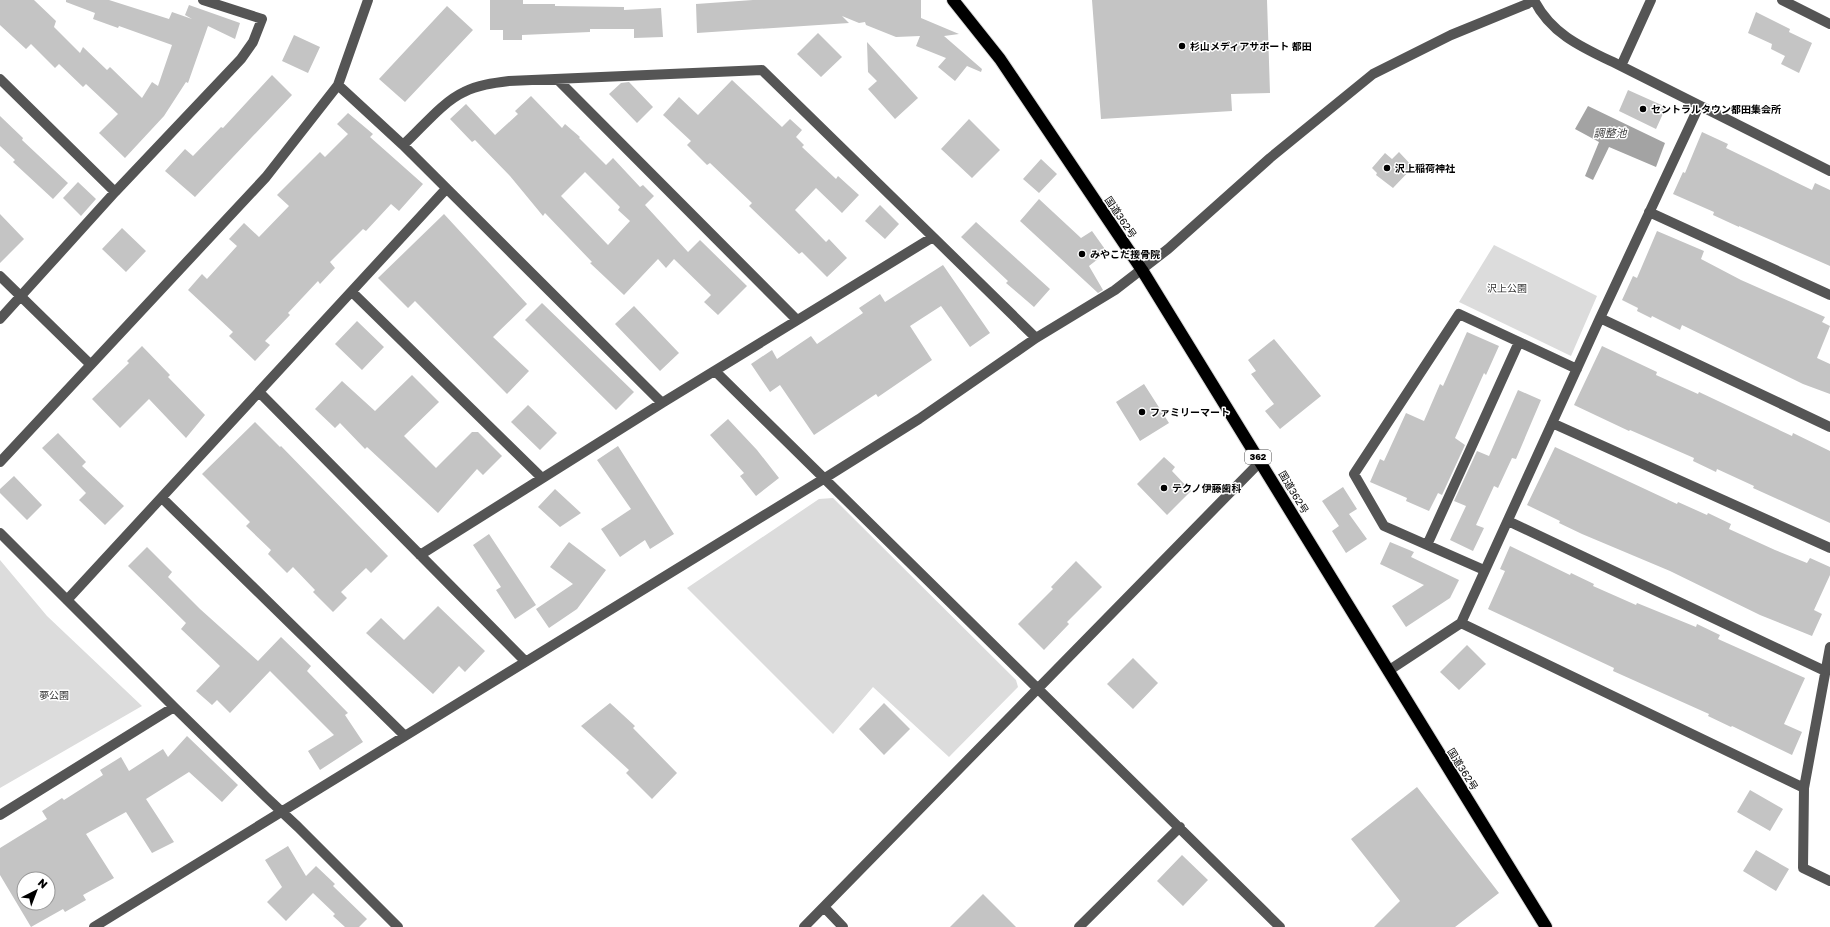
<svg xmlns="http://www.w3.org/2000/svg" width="1830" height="927" font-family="'Golos Text','Noto Sans JP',sans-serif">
<rect width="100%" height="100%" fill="#fff"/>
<path fill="#dcdcdc" d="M 1494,245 L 1597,296 L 1571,356 L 1459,302 Z
M 833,498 L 1016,680 L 1018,687 L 949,757 L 873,687 L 833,734 L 687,588 L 819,499 Z
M 0,560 L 47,616 L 142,706 L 0,788 Z"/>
<path fill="#a3a3a3" d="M 1588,106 L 1665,143 L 1656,167 L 1609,147 L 1593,180 L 1585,176 L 1599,142 L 1575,129 Z"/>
<path fill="#c4c4c4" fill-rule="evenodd" d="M 0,0 L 34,0 L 56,21 L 54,27 L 80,53 L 83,47 L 107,70 L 110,67 L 142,98 L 152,82 L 158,86 L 172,45 L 119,26 L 118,28 L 93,19 L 95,13 L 66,2 L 66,0 L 109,0 L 169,19 L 172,12 L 192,19 L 185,15 L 189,5 L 240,23 L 235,39 L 208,26 L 188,83 L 186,82 L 164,116 L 125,158 L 99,133 L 118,114 L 86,84 L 83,87 L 59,64 L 55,68 L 31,44 L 26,49 L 0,25 Z
M 490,0 L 523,0 L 523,4 L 555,4 L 555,6 L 624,7 L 624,10 L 661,8 L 663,37 L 634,38 L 634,29 L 590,29 L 590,32 L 522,35 L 522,40 L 503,40 L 503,30 L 490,30 Z
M 753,0 L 921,0 L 921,18 L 959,34 L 944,36 L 982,69 L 981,72 L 967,66 L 955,81 L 938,67 L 946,58 L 916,46 L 920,36 L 896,37 L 866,25 L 865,22 L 859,23 L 842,16 L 849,23 L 697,33 L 696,4 Z
M 1092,0 L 1267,0 L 1270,93 L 1231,94 L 1232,111 L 1101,119 Z
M 447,6 L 473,30 L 405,102 L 379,79 Z
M 1756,12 L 1790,29 L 1789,32 L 1812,43 L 1799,73 L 1781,64 L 1785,56 L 1771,49 L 1772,44 L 1748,33 Z
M 818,33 L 842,57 L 821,77 L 797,54 Z
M 294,35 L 320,47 L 308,73 L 282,61 Z
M 867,42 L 918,98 L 895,119 L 868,89 L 877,81 L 868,72 Z
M 272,75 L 292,95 L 195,197 L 165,171 L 185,149 L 193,156 L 221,127 L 223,128 Z
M 732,80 L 782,127 L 790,119 L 802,130 L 796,137 L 804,145 L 802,147 L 836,179 L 838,176 L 859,195 L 842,213 L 816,188 L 795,210 L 826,242 L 829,239 L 847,258 L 827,277 L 802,252 L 799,254 L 749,206 L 752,203 L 710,163 L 707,165 L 687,145 L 691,141 L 663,115 L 679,97 L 698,115 Z
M 629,82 L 653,107 L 637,123 L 609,94 L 621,83 Z
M 1628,90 L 1666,107 L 1656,129 L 1619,111 Z
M 531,96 L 562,128 L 565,124 L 580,137 L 579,138 L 606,165 L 613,158 L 640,187 L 643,185 L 654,196 L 645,205 L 688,252 L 700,240 L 747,286 L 718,315 L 704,302 L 711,295 L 674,259 L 666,268 L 658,259 L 624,295 L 590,263 L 592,262 L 545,213 L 543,216 L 510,176 L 475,140 L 472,142 L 450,119 L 466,104 L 495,135 L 518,114 L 515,111 ZM 585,172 L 620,207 L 618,210 L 630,221 L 608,245 L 561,196 Z
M 348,113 L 373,134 L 370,137 L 423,184 L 399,211 L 391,204 L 366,231 L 363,229 L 330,262 L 335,268 L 320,284 L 318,281 L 288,313 L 290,315 L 265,341 L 270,345 L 255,361 L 229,336 L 233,332 L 188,290 L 202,274 L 207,279 L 237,246 L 229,239 L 244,223 L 259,237 L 289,206 L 277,195 L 320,152 L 325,157 L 348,134 L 337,124 Z
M 0,116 L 23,138 L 22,140 L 68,183 L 53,199 L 13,162 L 15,160 L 0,146 Z
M 969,119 L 1000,150 L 972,178 L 941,149 Z
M 1702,132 L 1728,144 L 1726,148 L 1812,190 L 1815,183 L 1830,190 L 1830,266 L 1739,226 L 1739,227 L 1713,215 L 1714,212 L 1673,194 L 1683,172 L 1685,173 Z
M 1399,152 L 1413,167 L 1393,188 L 1376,175 L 1377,173 L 1372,168 L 1385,153 L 1392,159 Z
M 1041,159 L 1057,174 L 1039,193 L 1023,179 Z
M 78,182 L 96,199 L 81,216 L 63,198 Z
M 1039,199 L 1081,238 L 1092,231 L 1107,252 L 1089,266 L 1103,290 L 1098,293 L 1020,221 Z
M 880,205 L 899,224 L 885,239 L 865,221 Z
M 0,214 L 24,239 L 0,263 Z
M 444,214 L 527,304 L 493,337 L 529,371 L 507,394 L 415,301 L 408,308 L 378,278 Z
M 976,222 L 1050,289 L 1034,307 L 1006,283 L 1008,281 L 961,237 Z
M 122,228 L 146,251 L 126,272 L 102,249 Z
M 1657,231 L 1704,251 L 1701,259 L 1741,280 L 1825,317 L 1822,322 L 1830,326 L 1817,358 L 1830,364 L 1830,394 L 1803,384 L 1682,325 L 1680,330 L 1652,316 L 1651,318 L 1637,311 L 1638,308 L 1622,300 L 1633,276 L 1637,278 Z
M 943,265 L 990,333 L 970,347 L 941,306 L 910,326 L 932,360 L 878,397 L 876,394 L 814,435 L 780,385 L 770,392 L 751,364 L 772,350 L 777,359 L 811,336 L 817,344 L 863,313 L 859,308 L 880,294 L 885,302 Z
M 542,303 L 634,392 L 616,410 L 525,320 Z
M 634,306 L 679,353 L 660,371 L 615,324 Z
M 357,321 L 384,347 L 362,370 L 335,344 Z
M 1467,332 L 1499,346 L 1486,375 L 1484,373 L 1455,438 L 1465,445 L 1442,495 L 1438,493 L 1429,511 L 1406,501 L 1407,498 L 1370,482 L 1380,459 L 1384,461 L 1406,413 L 1424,421 L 1440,384 L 1443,386 Z
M 1274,339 L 1321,396 L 1280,429 L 1265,411 L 1274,404 L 1251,374 L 1256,371 L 1248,360 Z
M 142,346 L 170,375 L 168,377 L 205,415 L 186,438 L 149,399 L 120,428 L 92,399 L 129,363 L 127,361 Z
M 1602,346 L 1657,372 L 1656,375 L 1698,394 L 1699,392 L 1792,436 L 1793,433 L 1830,451 L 1830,523 L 1753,488 L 1754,486 L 1717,469 L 1716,472 L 1693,461 L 1694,458 L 1630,430 L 1629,431 L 1574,405 Z
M 412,375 L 439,402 L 404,436 L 436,468 L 472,432 L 478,432 L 502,456 L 483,475 L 477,469 L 438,513 L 367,447 L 365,449 L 340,423 L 335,428 L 315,409 L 342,381 L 375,411 Z
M 1144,384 L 1169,423 L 1140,441 L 1116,402 Z
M 1518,390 L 1541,400 L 1516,459 L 1512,458 L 1498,488 L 1494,486 L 1476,525 L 1484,528 L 1473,551 L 1450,540 L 1466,506 L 1454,501 L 1477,451 L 1489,456 Z
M 528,405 L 557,433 L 540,450 L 511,422 Z
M 728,419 L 757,450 L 779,478 L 756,496 L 740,476 L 744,473 L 710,435 Z
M 255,422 L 280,447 L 281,446 L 388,556 L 371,573 L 366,568 L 341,592 L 347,598 L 333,612 L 313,592 L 315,590 L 293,567 L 287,573 L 268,554 L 271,550 L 246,526 L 250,522 L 202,474 Z
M 58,433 L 86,462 L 82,466 L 124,506 L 105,525 L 79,500 L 86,493 L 42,448 Z
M 618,446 L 674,534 L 650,549 L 645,540 L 620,557 L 601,529 L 631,509 L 597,460 Z
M 1555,447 L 1677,504 L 1678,502 L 1707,515 L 1708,513 L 1731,524 L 1729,529 L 1775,550 L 1807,563 L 1810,558 L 1830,567 L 1830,575 L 1814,610 L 1822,614 L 1812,636 L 1760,615 L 1670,571 L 1582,534 L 1559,523 L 1560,521 L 1527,505 Z
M 1164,457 L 1175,467 L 1172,471 L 1191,491 L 1167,515 L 1137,484 Z
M 14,476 L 42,505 L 27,520 L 0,493 L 0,489 Z
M 1343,487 L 1357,509 L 1349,514 L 1367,539 L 1346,553 L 1332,531 L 1339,526 L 1322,501 Z
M 555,489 L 581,513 L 560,527 L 538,507 Z
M 489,534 L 536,605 L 515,619 L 496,590 L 501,587 L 473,545 Z
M 569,542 L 606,570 L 577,609 L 549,628 L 536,609 L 573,584 L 550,567 Z
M 1390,542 L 1414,552 L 1411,557 L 1459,580 L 1450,598 L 1406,627 L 1392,606 L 1424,585 L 1380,564 Z
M 1510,546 L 1570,575 L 1571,573 L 1594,584 L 1593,586 L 1636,605 L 1637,603 L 1696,627 L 1697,624 L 1720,635 L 1718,639 L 1805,678 L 1784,724 L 1802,732 L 1792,755 L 1732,726 L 1731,727 L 1708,716 L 1709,714 L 1613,671 L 1614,668 L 1488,609 L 1505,571 L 1500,569 Z
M 147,547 L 172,572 L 168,577 L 200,609 L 258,661 L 281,637 L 311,666 L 307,671 L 348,713 L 345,715 L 363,742 L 320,770 L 308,751 L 334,735 L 270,671 L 230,713 L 217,700 L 212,705 L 196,691 L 220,666 L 181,629 L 186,623 L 128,566 Z
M 1076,561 L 1102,587 L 1067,622 L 1069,624 L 1044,650 L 1018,624 L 1053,589 L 1051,587 Z
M 438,606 L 485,651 L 465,672 L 459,666 L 433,694 L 366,633 L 381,618 L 404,640 Z
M 1467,645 L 1486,664 L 1459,690 L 1440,672 Z
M 1133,658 L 1158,683 L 1133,709 L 1107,684 Z
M 610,703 L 635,726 L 633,728 L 677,773 L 652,799 L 626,773 L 629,770 L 581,726 Z
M 884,703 L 910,729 L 884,755 L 859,729 Z
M 187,736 L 238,785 L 222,802 L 189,772 L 146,799 L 174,842 L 152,853 L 126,812 L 86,834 L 114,878 L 83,895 L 86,900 L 65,912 L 63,909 L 31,927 L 0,875 L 0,848 L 47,819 L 42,811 L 62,798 L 64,800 L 103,775 L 100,770 L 121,757 L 129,771 L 163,749 L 168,757 ZM 24,879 L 48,879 L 48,903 L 24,903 Z
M 1417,787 L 1499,893 L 1455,927 L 1374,927 L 1400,901 L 1351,839 Z
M 1750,790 L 1783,809 L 1770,831 L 1737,812 Z
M 288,846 L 306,876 L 316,866 L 335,884 L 333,886 L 367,919 L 359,927 L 345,927 L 333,916 L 335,914 L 313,893 L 286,921 L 267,902 L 282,887 L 265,860 Z
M 1756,850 L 1789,869 L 1776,891 L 1743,871 Z
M 1182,855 L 1208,880 L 1183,906 L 1157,881 Z
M 983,894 L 1016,927 L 950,927 Z"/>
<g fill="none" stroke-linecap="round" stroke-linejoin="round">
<g stroke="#dbdbdb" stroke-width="14">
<path id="highway" d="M 953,0 L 1000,59 L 1142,270 L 1546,927"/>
</g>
<path stroke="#555" stroke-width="10" d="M 1534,0 C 1552,36 1586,49 1621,66
M 1651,0 L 1621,66 L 1830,171
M 1782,0 L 1830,24
M 0,79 L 115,192
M 557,79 L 797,320
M 338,85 L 403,145 L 662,403 L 933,237 L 1036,338
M 403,145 C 421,129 442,102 464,92 C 478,85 493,83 509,81 L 762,70 L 933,237
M 1649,212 L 1830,295
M 0,276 L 90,364
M 352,292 L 542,478
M 1600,318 L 1830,427
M 0,319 L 115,192 L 241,59 L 253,42 L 262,19 L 203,0
M 715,371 L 1280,927
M 259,392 L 525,661
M 1552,423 L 1830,548
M 0,462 L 266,177 L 338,85 L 368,0
M 162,498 L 404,735
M 1508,521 L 1825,671
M 0,533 L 174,707 L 266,797 L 298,827 L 398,927
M 1427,545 L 1519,342
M 420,555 L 662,403
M 1484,570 L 1384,526 L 1354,474 L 1459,314 L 1577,369
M 67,600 L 446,189
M 1461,623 L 1804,788
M 1830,647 L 1804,788 L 1803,868 L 1830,881
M 1388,671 L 1461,623 L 1600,318 L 1699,106
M 0,815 L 174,707
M 824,907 L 843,927
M 94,927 L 825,478 L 919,419 L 1036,338 L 1115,290 L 1168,249 L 1270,158 L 1373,74 L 1451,35 L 1527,4 L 1532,0
M 804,927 L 1261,461
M 1079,927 L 1180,827"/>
<use href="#highway" stroke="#000" stroke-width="12"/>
</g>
<g fill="#000" stroke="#fff" stroke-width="1.5">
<circle cx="1182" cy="46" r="4"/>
<circle cx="1643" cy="109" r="4"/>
<circle cx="1387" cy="168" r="4"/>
<circle cx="1082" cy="254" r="4"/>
<circle cx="1142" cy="412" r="4"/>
<circle cx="1164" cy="488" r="4"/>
</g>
<g text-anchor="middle" stroke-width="3" stroke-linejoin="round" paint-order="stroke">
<rect fill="#fff" stroke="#4c4c4c" stroke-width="1" x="1245" y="450" width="26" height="14" rx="3"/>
<g font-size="9" font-weight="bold" fill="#000">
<text x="1258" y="460">362</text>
</g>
<g font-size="10" font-weight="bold" fill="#000" stroke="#fff" text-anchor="start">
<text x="1190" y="50">杉山メディアサポート 都田</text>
<text x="1651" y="113">セントラルタウン都田集会所</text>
<text x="1395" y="172">沢上稲荷神社</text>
<text x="1090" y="258">みやこだ接骨院</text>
<text x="1150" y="416">ファミリーマート</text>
<text x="1172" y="492">テクノ伊藤歯科</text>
</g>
<g font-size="10" fill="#000" stroke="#fff">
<text transform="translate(1121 217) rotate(56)" y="4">国道362号</text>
<text transform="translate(1294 492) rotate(59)" y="4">国道362号</text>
<text transform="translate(1463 769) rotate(58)" y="4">国道362号</text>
</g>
<g font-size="10" fill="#333" stroke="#fff">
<text x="1507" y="292">沢上公園</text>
<text x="54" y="699">夢公園</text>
</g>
<g font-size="11" font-style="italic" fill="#444" stroke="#fff">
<text x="1610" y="137">調整池</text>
</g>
</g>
<g transform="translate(36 891) rotate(42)"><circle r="19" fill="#ffffff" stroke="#999999"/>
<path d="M0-3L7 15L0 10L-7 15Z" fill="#000000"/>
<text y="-6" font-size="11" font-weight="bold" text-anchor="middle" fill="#000000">N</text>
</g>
</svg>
